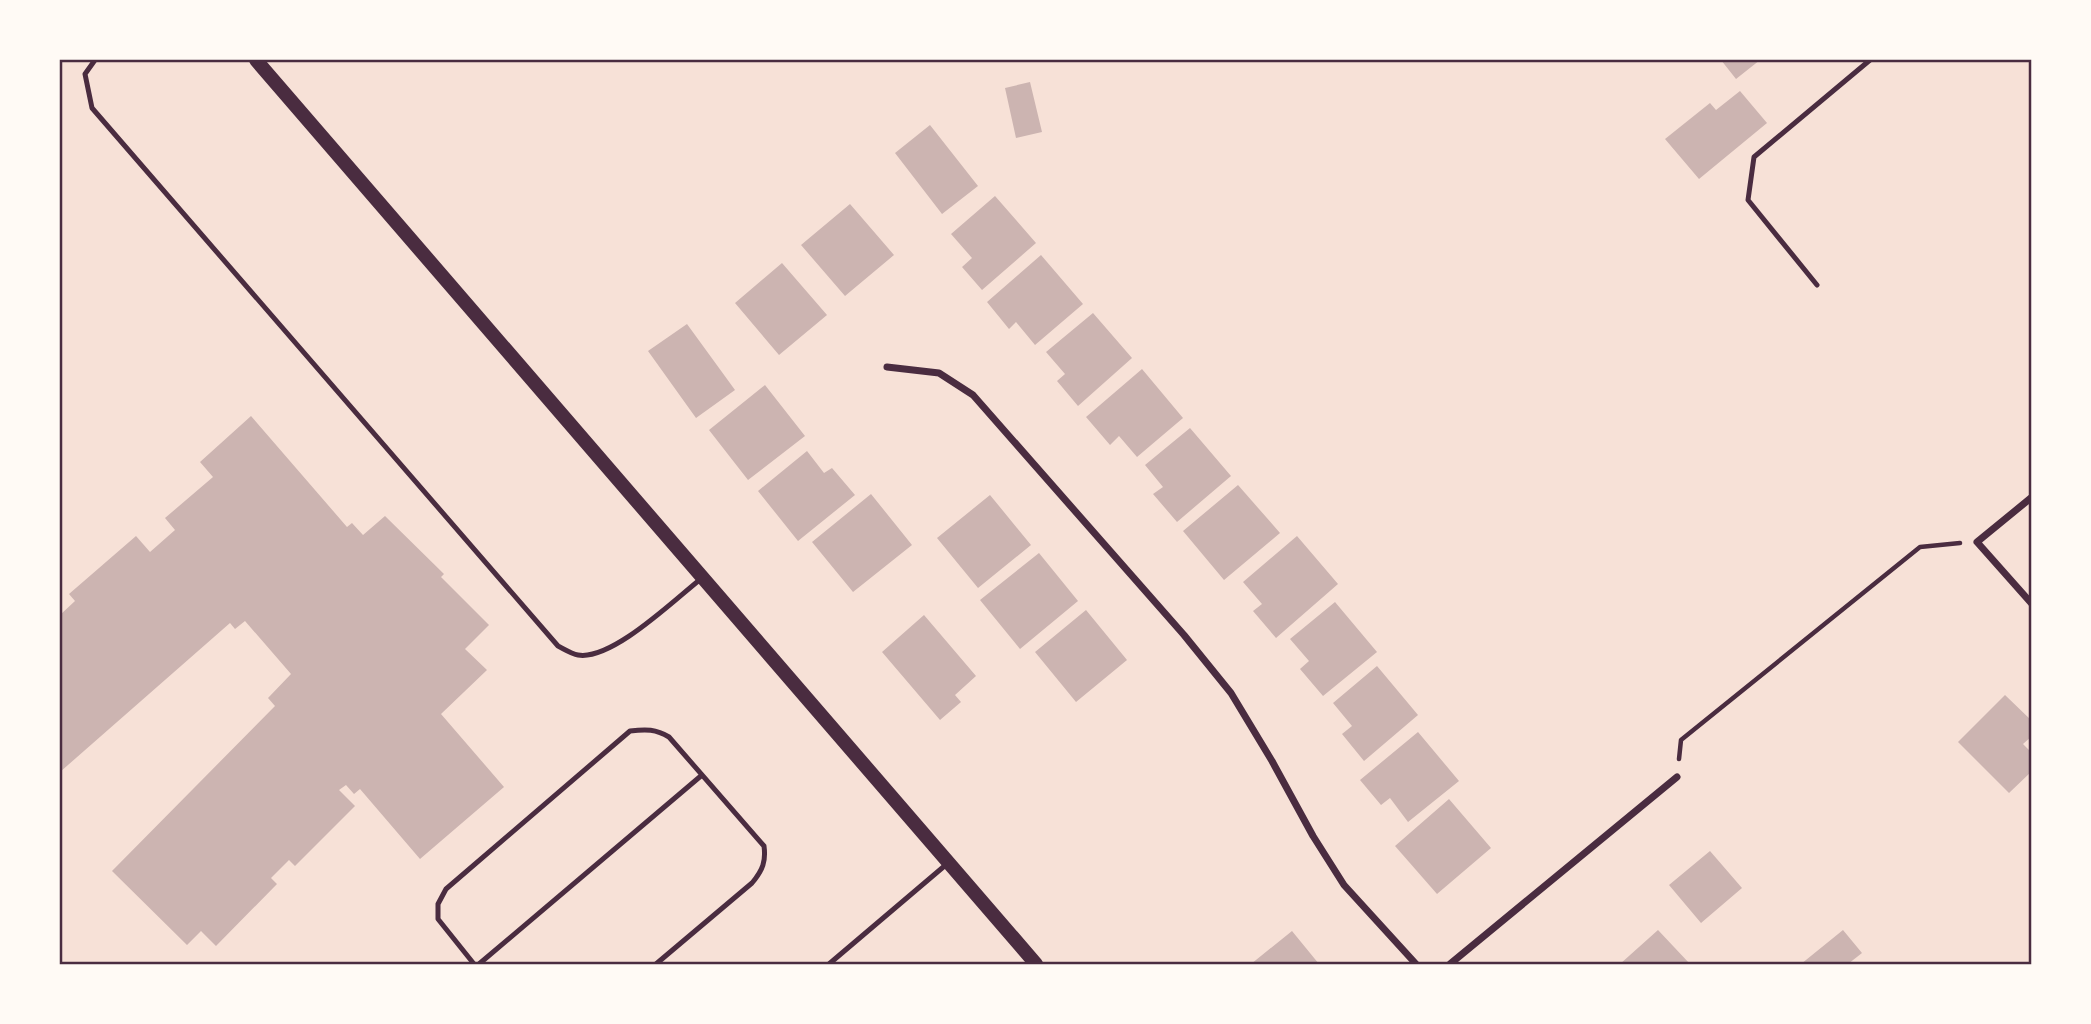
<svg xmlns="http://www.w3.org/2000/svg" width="2091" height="1024" font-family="'Work Sans',sans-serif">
<rect width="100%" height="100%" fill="#f7e1d7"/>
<path fill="#ccb4b1" d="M 1721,60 L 1760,60 L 1736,79 Z
M 1030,82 L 1042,132 L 1016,138 L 1005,88 Z
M 1740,91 L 1767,123 L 1699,179 L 1665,139 L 1710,103 L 1716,110 Z
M 930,125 L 978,186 L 942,214 L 895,153 Z
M 995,196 L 1036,243 L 982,290 L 962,267 L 972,258 L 951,234 Z
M 850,204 L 894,255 L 845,296 L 801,245 Z
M 1041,255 L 1083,304 L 1035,345 L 1016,322 L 1009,329 L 987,302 Z
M 782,263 L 827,315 L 779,355 L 735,303 Z
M 1093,313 L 1132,358 L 1078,406 L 1057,381 L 1065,374 L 1046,352 Z
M 687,324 L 735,390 L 696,418 L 648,351 Z
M 1142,369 L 1183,418 L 1137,457 L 1119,436 L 1110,445 L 1086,417 Z
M 765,385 L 805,436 L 748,480 L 709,430 Z
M 251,416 L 347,527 L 352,523 L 363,535 L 385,516 L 444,574 L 441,577 L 489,625 L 465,649 L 487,670 L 441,714 L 504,787 L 420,859 L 360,789 L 354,794 L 346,785 L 339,790 L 355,806 L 295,866 L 289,860 L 271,878 L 277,884 L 216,946 L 201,931 L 187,945 L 112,871 L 275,706 L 268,698 L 291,674 L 245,621 L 235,629 L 230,623 L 60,772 L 60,615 L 75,601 L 69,594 L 136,536 L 150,552 L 175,530 L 165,518 L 213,477 L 200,462 Z
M 1190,428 L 1231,476 L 1177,522 L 1153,494 L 1163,487 L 1145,465 Z
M 807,451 L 824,473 L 832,468 L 855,495 L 798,541 L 758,491 Z
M 1238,485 L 1280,533 L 1224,580 L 1183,531 Z
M 871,494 L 912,545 L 853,592 L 812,542 Z
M 990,495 L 1031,545 L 978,588 L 937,538 Z
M 1297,536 L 1338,584 L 1276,638 L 1253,611 L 1262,604 L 1243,582 Z
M 1039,553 L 1078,601 L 1020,649 L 980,600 Z
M 1335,602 L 1377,652 L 1323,696 L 1300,669 L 1309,661 L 1290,639 Z
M 1086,610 L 1127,660 L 1076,702 L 1035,652 Z
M 924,615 L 976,676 L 955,695 L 961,702 L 940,720 L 882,652 Z
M 1377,666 L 1418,715 L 1364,761 L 1342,734 L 1352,726 L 1333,703 Z
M 2005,695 L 2032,721 L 2032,736 L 2023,744 L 2032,753 L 2032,771 L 2009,793 L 1958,742 Z
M 1418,732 L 1459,781 L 1408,822 L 1390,798 L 1381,805 L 1360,780 Z
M 1449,799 L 1491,848 L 1437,894 L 1395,846 Z
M 1710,851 L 1742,888 L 1701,923 L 1669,885 Z
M 1658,930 L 1690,964 L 1620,964 Z
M 1843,930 L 1862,953 L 1848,964 L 1801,964 Z
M 1292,931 L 1319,964 L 1251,964 Z"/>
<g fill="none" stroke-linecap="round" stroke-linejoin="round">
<path stroke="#4a2c40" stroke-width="4.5" d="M 1679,759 L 1681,740 L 1920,547 L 1960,543"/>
<path stroke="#4a2c40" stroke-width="5" d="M 95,60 L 85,74 L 92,108 L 558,646 C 564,649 572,654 578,655 C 612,661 675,599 702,578
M 1817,285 L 1748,200 L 1754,157 L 1870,60
M 474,964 L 438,919 L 438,904 L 446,889 L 630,731 C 646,729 656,729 669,737 L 764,846 C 766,861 763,870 752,883 L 656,964
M 479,964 L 702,775
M 829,964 L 948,863"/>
<path stroke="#4a2c40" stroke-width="7" d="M 887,367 L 939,373 L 973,395 L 1184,635 L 1231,693 L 1272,761 L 1313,836 L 1344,885 L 1416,964
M 2032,497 L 1977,542 L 2032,604
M 1450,964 L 1677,777"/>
<path stroke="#4a2c40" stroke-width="14" d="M 256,60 L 1036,964"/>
</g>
<rect width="2091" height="1024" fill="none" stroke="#fffaf5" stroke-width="122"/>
<rect x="61" y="61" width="1969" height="902" fill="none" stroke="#4a2c40" stroke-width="2.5"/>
</svg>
